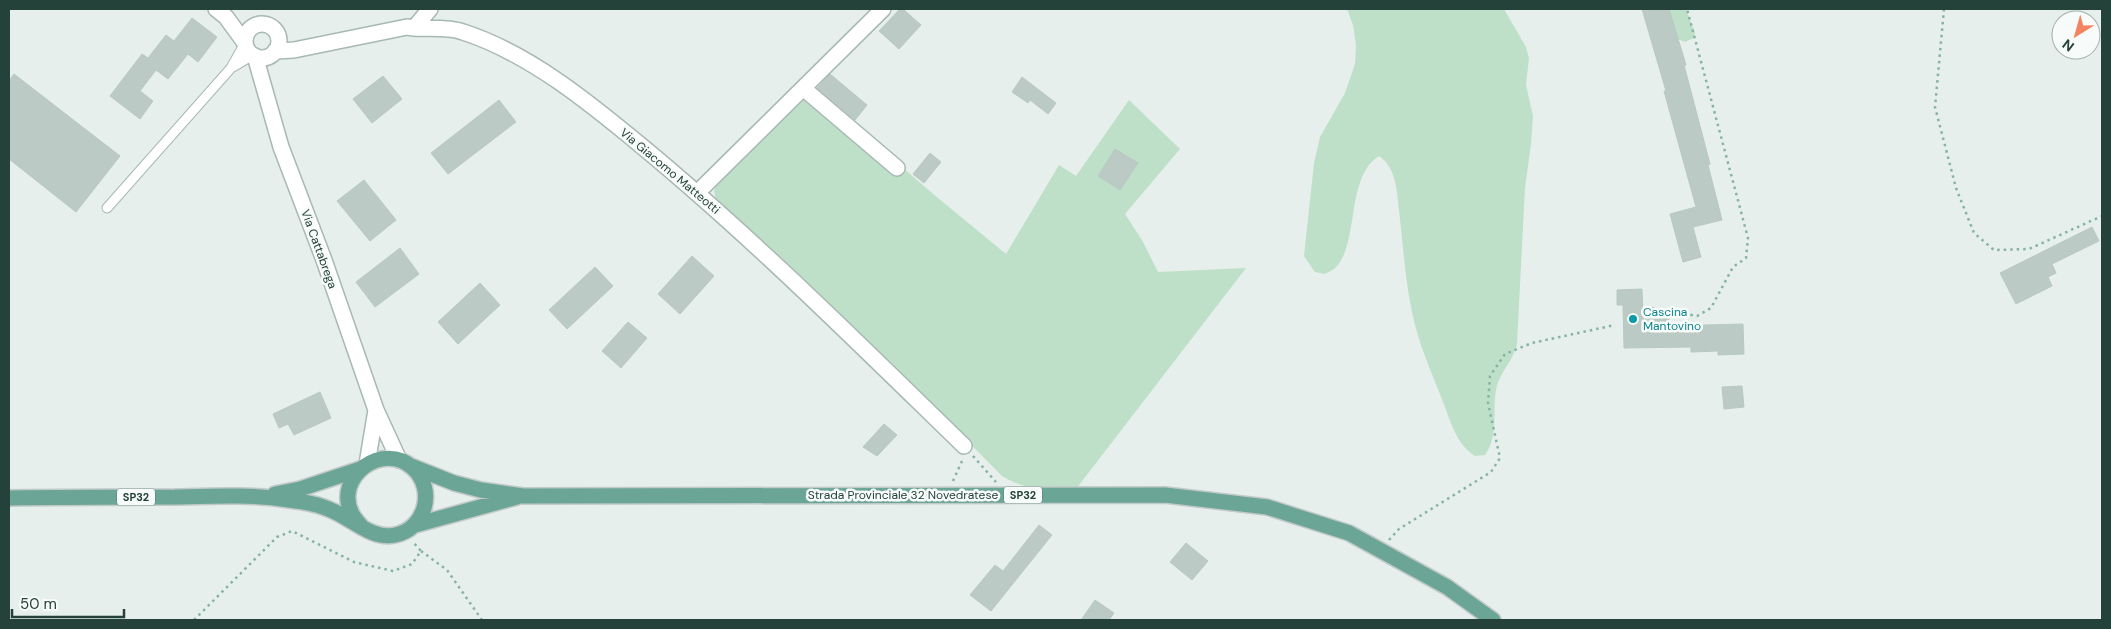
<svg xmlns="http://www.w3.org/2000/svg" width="2111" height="629" font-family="'DM Sans',sans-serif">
<rect width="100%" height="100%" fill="#e6efeb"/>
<path fill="#bfe0c8" d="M 1347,9 L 1504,9 L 1526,47 L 1529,58 L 1526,85 L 1533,116 L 1531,144 L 1525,188 L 1517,344 C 1512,363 1502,369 1497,386 C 1491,409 1500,434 1485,455 L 1475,456 C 1456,444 1451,422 1443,402 C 1432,373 1418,343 1412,312 C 1405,279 1403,244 1399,210 C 1397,191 1396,167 1379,156 C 1346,176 1359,241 1337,266 C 1334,270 1329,272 1324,274 L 1315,272 L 1304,256 L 1314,163 L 1320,137 L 1345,93 L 1355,64 L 1356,45 L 1353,25 Z
M 1647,9 L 1686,9 L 1695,33 L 1694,38 L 1685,42 C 1672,38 1653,21 1647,9 Z
M 811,89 L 932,193 L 1006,254 L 1059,165 L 1076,176 L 1129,100 L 1180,149 L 1125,214 L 1142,240 L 1158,272 L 1246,268 L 1076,489 C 1045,489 1029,492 1002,476 L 887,360 L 716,199 L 714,191 L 717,184 Z"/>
<path fill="#bbcac4" stroke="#b8c9c2" d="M 900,9 L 903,9 L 921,25 L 899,49 L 879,31 Z
M 1642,9 L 1669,9 L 1686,65 L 1684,65 L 1710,164 L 1708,165 L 1722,220 L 1693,227 L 1701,257 L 1683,262 L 1670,214 L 1696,207 L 1664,91 L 1666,91 Z
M 192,18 L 217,37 L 198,62 L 188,54 L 168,79 L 156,70 L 140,91 L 153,101 L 140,119 L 110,96 L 142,54 L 148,58 L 166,35 L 174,41 Z
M 14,74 L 120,156 L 76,212 L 9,159 L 9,81 Z
M 830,74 L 867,105 L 855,120 L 817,88 Z
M 383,76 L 402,99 L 372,123 L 353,99 Z
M 1022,77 L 1056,103 L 1048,114 L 1030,100 L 1028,103 L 1012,92 Z
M 499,100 L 516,122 L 448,174 L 431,153 Z
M 1115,149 L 1138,163 L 1120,190 L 1098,176 Z
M 930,153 L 941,162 L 924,183 L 913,174 Z
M 364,180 L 396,220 L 370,241 L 337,201 Z
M 2092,227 L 2099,241 L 2052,264 L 2056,273 L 2048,277 L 2052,286 L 2016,304 L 2000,273 Z
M 400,248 L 419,274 L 375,307 L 356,282 Z
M 692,256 L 714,276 L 680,314 L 658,294 Z
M 595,267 L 613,286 L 567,329 L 549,310 Z
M 480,283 L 500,305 L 458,344 L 438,322 Z
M 1642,289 L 1643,319 L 1669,319 L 1669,326 L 1743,324 L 1744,354 L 1718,355 L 1718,351 L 1691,352 L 1691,347 L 1624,348 L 1623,305 L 1617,305 L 1617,290 Z
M 628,322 L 647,338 L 621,368 L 602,351 Z
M 1742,386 L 1744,407 L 1724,409 L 1722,387 Z
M 320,392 L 331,418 L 294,435 L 288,424 L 279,428 L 273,414 Z
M 884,424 L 897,435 L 877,456 L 863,447 Z
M 1039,525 L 1052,535 L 991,611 L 970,595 L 995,565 L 1003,571 Z
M 1186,543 L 1208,561 L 1192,580 L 1170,562 Z
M 1095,600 L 1114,613 L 1109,620 L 1081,620 Z"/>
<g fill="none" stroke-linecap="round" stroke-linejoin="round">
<g stroke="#a8b8b2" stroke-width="11">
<path id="lane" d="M 233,67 L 248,58 L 255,56
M 107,208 L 231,68 L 245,43"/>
</g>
<g stroke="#a8b8b2" stroke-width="18">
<path id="street" d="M 216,9 L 226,17 L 245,43
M245 41a17 17 0 1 1 34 0a17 17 0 1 1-34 0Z
M 414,28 L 430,9
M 275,51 L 294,50 L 407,27 L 414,28 C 430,29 449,27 463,32 C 529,53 591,104 644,148 C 756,241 860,345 964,446
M 255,56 L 281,147 L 324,260 L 376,410 L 399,460
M 803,88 L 897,168
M 698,192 L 883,9
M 367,464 L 376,410"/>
</g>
<g stroke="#c2cac8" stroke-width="18">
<path id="primary" d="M 411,466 L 454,483 L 481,490 L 523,496 L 1165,495 L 1267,507 L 1349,533 L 1447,587 L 1493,620
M 275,494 L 300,489 L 360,469
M 9,498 C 64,497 120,497 175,497 C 213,496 251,494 289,500 C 304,502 319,504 333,511 C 352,519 372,540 395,535 C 426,529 436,489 413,468 C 383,440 333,477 352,514 C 354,518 358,522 361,526
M 415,525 L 517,497"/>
</g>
<path stroke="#86b3a5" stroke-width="2.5" stroke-dasharray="2.5 4" stroke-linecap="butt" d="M 1944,9 L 1935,107 L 1956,188 L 1974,233 L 1994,250 L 2029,249 L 2102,216
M 1652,308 L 1697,316 L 1711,308 L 1733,267 L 1746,258 L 1748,238 L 1687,9
M 973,456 L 996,482
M 953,481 L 962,461
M 1389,540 L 1399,529 L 1491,472 L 1500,458 L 1488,403 L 1490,376 L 1505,354 L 1532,343 L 1615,325
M 421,551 L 447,570 L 482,620
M 194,620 L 277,537 L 292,531 L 354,562 L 393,571 L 412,564 L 421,551 L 413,542"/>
<use href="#lane" stroke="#fff" stroke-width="9"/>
<use href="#street" stroke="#fff" stroke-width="15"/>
<use href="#primary" stroke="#6aa596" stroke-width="15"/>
</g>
<circle fill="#0f9aa8" stroke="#f7fbf9" stroke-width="2" cx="1633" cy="319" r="5"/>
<g text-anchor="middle" stroke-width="5" stroke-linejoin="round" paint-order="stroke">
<g fill="#f7fbf9" stroke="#637a73" stroke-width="1">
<rect x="1004" y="486.5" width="38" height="17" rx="4"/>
<rect x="117" y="488.5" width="38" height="17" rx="4"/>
</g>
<g font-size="11" font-weight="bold" fill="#24423a">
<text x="1023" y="499">SP32</text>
<text x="136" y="501">SP32</text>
</g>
<g font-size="12" fill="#24423a" stroke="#f7fbf9">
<text transform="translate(670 171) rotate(40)" y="4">Via Giacomo Matteotti</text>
<text transform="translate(319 249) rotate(70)" y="4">Via Cattabrega</text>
<text x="903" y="499">Strada Provinciale 32 Novedratese</text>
</g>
<g font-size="12" fill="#0d838f" stroke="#f7fbf9" text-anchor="start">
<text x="1643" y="316">Cascina<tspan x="1643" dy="14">Mantovino</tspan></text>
</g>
</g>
<rect width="2111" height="629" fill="none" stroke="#24423a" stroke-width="20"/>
<g transform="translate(2076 35) rotate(217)"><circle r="24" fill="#f7fbf9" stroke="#a3b1ad"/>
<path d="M0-4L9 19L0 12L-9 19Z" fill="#f4845f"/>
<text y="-8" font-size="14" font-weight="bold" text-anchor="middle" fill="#24423a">N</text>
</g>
<path d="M12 609v8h112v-8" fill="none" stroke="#24423a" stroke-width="2.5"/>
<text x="20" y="609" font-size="15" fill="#24423a" stroke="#f7fbf9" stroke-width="4" paint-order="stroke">50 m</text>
</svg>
